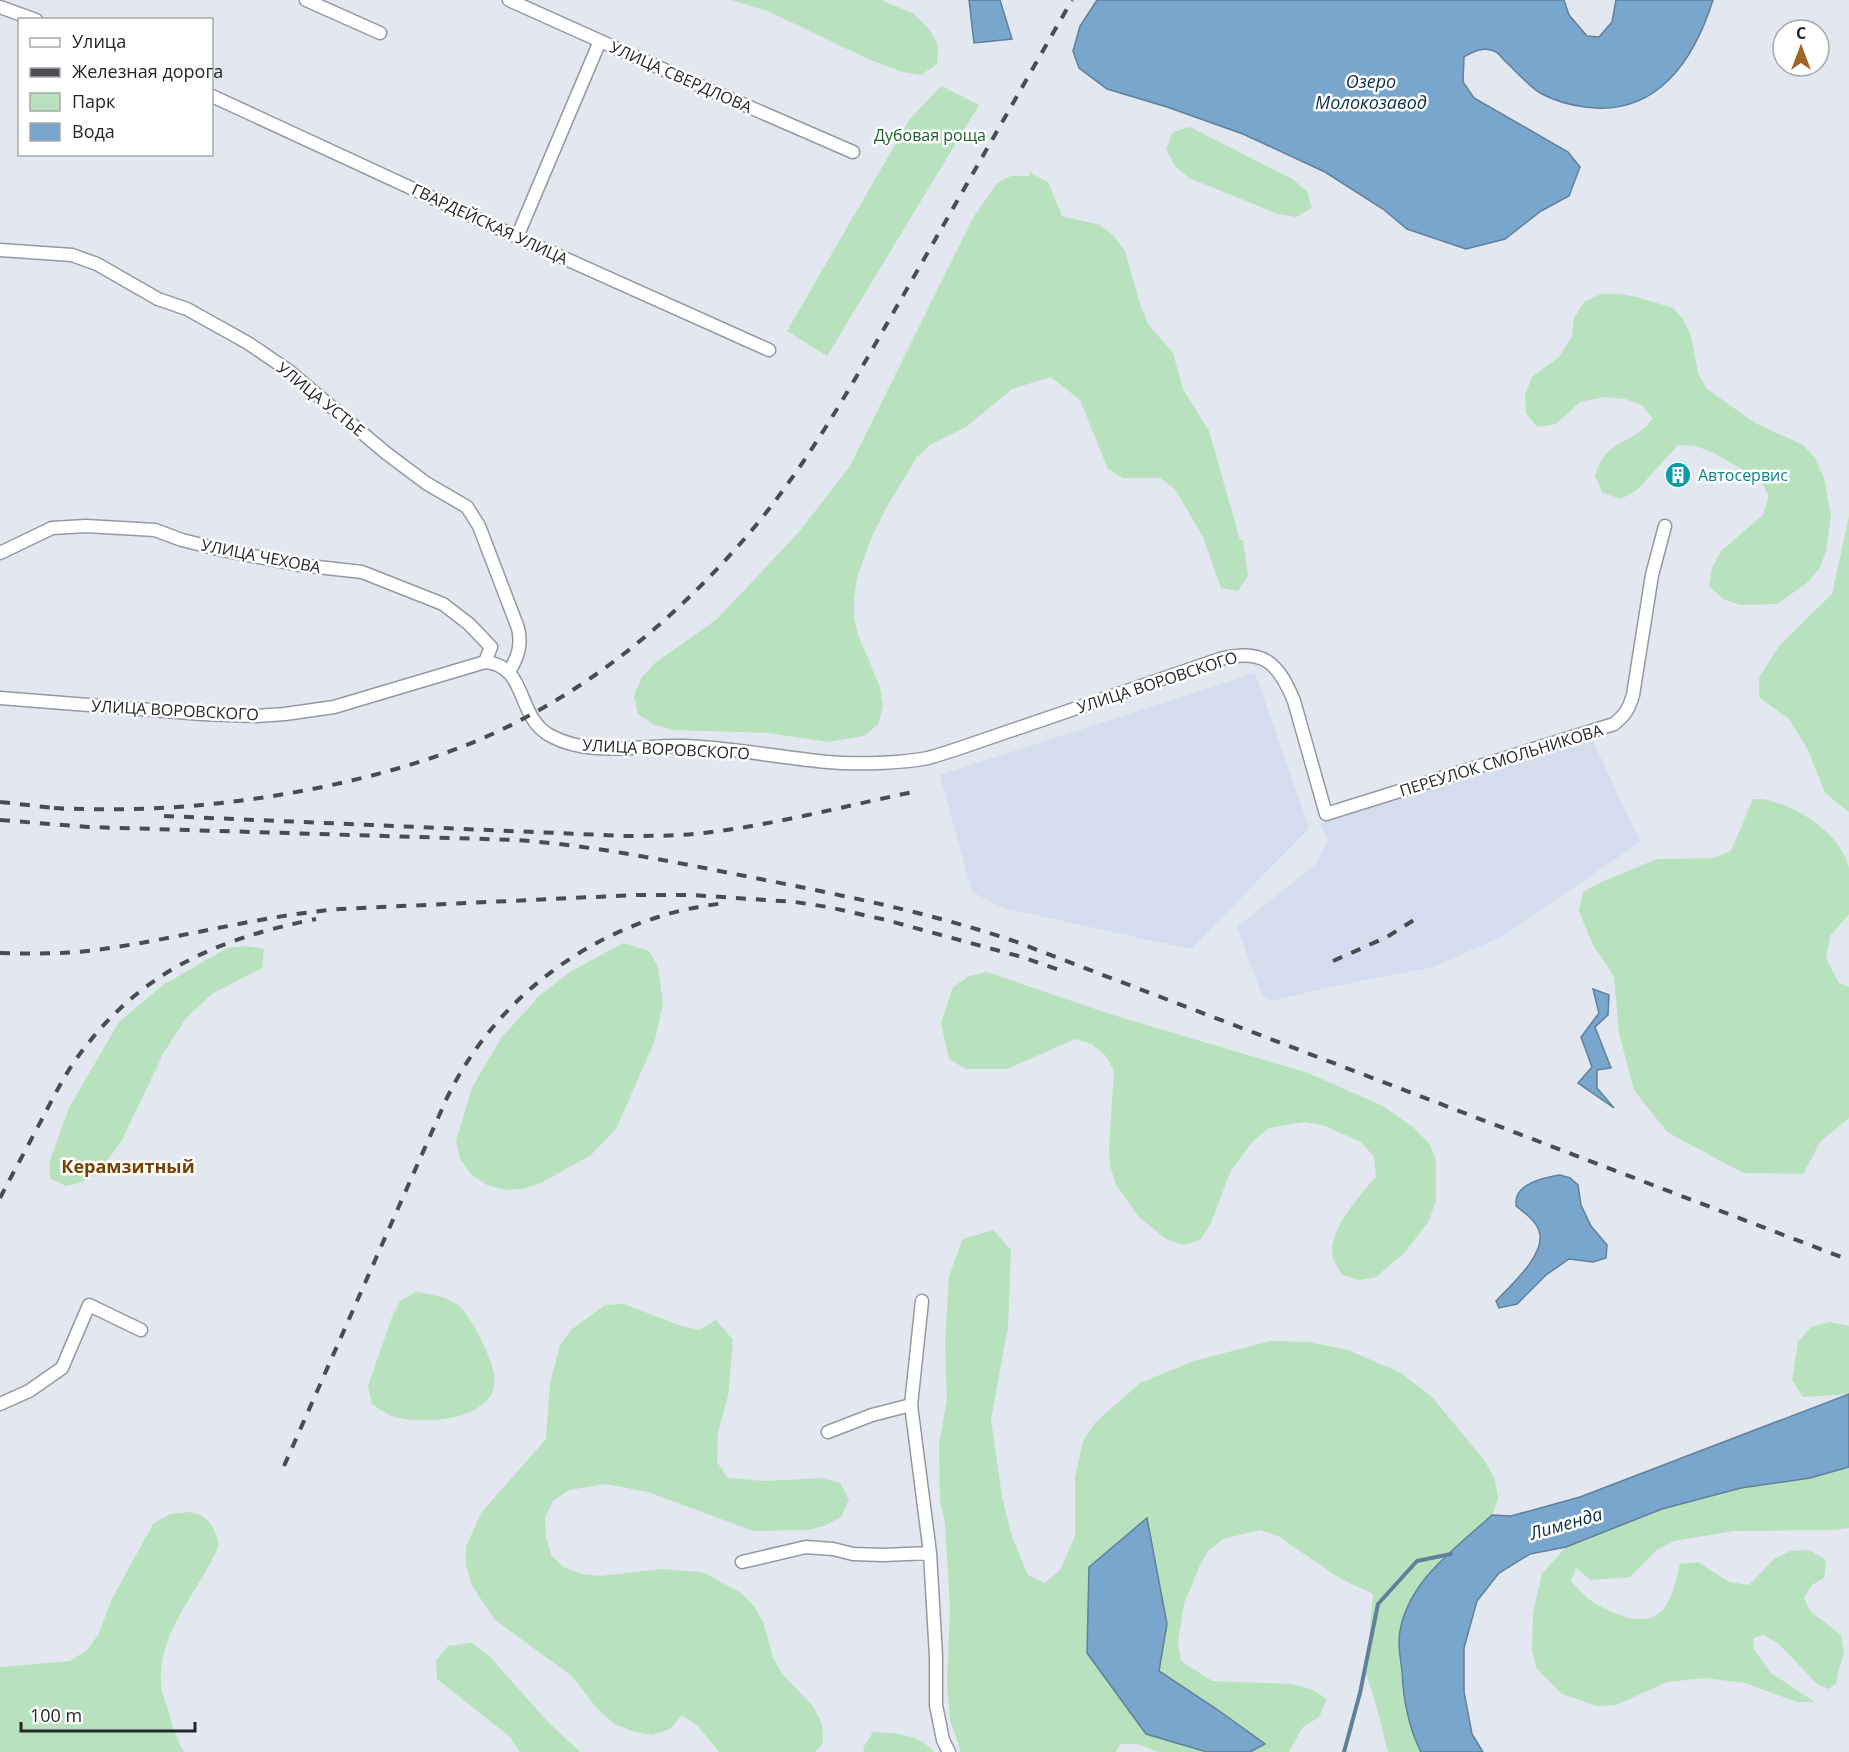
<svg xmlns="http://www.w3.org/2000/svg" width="1849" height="1752" font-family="'Open Sans',sans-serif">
<rect width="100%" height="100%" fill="#e2e7f0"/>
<path fill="#d3dded" d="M 1255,673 L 1309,828 L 1191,949 L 1003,908 L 972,892 L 940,775 Z
M 1588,738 L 1592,739 L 1640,842 L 1503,936 L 1434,967 L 1335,986 L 1275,1000 L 1266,999 L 1261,993 L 1237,927 L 1316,864 L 1328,841 L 1320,824 Z"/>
<path fill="#b8e2bd" d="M 731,0 L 881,0 L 914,14 L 929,29 L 938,46 L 937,64 L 921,75 L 902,72 L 868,59 L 768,11 Z
M 941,86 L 979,105 L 827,356 L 787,331 L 910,119 Z
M 1190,127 L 1292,179 L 1307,191 L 1312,208 L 1296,217 L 1278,214 L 1189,178 L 1175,166 L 1166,149 L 1173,132 Z
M 1029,172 L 1048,182 L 1062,216 L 1100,225 L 1114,236 L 1125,251 L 1141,307 L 1148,324 L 1173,353 L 1183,389 L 1209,431 L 1240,540 L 1243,540 L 1248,576 L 1238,591 L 1221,588 L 1203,537 L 1175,489 L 1160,478 L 1123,478 L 1108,469 L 1080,400 L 1051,377 L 1012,389 L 966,427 L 930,445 L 917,457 L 886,508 L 870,541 L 857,578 L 854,598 L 854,617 L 858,635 L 880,687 L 883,707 L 878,724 L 864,736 L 828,742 L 768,733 L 673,730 L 654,725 L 638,714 L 634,696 L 642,677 L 655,663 L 717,619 L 799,532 L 850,466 L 973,218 L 997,183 L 1011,176 L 1030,176 Z
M 1601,294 L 1619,294 L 1637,297 L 1673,308 L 1683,319 L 1691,336 L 1698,373 L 1707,389 L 1755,423 L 1803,445 L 1815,458 L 1824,478 L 1831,515 L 1826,552 L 1819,569 L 1807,583 L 1777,604 L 1740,605 L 1723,599 L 1709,586 L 1712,568 L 1721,551 L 1763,515 L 1769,496 L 1760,480 L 1714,453 L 1696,446 L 1678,445 L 1637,490 L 1621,499 L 1603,493 L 1595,476 C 1605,445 1614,449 1638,433 C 1643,429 1648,424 1653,419 L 1642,405 L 1625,399 L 1605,397 L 1580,402 L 1556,424 L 1537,427 L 1526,413 L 1525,395 L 1532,377 L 1559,357 L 1572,336 L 1574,318 L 1584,302 Z
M 1849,516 L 1849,812 L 1825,793 L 1808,750 L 1789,719 L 1759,697 L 1759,678 L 1779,646 L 1832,594 Z
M 1753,799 C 1759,799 1765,799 1771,801 C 1801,808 1842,836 1849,868 C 1849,882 1849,899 1849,914 L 1830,936 L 1826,959 L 1839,983 L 1849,987 L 1849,1118 L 1820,1142 L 1803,1174 L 1743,1173 L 1667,1132 L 1634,1090 L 1619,1033 L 1614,976 L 1593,945 L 1579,911 L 1583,892 L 1599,883 L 1657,859 L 1714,858 L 1731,851 Z
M 623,943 L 649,951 L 658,967 L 663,1003 L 655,1040 L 616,1129 L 591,1155 L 541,1183 L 522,1189 L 505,1190 L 487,1185 L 471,1174 L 460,1159 L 456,1141 L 472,1088 L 501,1038 L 539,996 L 570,972 Z
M 246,946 L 264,949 L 262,968 L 212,994 L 186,1018 L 164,1052 L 122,1140 L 100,1171 L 85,1181 L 66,1186 L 50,1178 L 50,1160 L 69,1108 L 119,1022 L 163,985 L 227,948 Z
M 987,972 L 1113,1015 L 1308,1073 L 1383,1106 L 1414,1128 L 1429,1143 L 1436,1160 L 1436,1202 L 1428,1222 L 1406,1251 L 1376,1277 L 1359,1280 L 1342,1275 C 1339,1270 1335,1263 1333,1258 C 1327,1230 1360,1196 1376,1176 L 1374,1157 L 1361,1142 L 1325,1126 L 1305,1122 L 1269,1128 L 1254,1140 L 1231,1170 L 1211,1223 L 1201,1239 L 1184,1245 L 1166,1239 L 1139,1217 L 1116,1185 L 1110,1166 L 1109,1149 L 1114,1071 L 1105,1055 L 1092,1044 L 1075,1039 L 1007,1069 L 966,1069 L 949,1059 L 941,1023 L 953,987 L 969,976 Z
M 993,1230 L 1011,1250 L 1008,1327 L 991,1419 L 1002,1497 L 1012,1537 L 1028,1575 L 1045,1583 L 1060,1570 L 1075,1536 L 1075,1477 L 1083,1441 L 1095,1423 L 1140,1383 L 1194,1361 L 1270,1341 L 1309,1342 L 1348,1350 L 1401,1373 L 1432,1397 L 1485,1461 L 1495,1480 L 1498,1499 L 1492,1515 L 1435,1567 L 1412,1597 L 1399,1632 L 1402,1688 L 1415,1741 L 1421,1752 L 1388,1752 L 1377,1708 L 1366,1674 L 1373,1594 L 1341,1579 L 1278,1536 L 1260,1530 L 1223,1539 L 1208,1551 L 1199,1567 L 1184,1604 L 1178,1642 L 1181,1661 L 1212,1681 L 1291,1684 L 1311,1689 L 1327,1699 L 1319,1717 L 1303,1727 L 1289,1752 L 1158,1752 L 1138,1744 L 1120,1744 L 1116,1752 L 961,1752 L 950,1720 L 947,1683 L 950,1608 L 945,1523 L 940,1501 L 939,1444 L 947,1400 L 945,1343 L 949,1276 L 963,1239 Z
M 416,1292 C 433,1294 445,1296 459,1306 C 470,1314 493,1361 494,1374 C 495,1379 494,1389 492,1393 C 478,1422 413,1426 387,1414 C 382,1411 377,1407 372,1404 L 368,1386 L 392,1317 L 400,1301 Z
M 624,1304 L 678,1325 L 699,1330 L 716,1320 L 733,1340 L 728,1396 L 718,1432 L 717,1462 L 728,1478 L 765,1481 L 822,1478 L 840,1483 L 849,1500 L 841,1517 L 824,1526 L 807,1530 L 753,1531 L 648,1492 L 606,1484 L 569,1490 L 553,1501 L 545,1518 L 546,1537 L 551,1555 L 565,1568 L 582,1574 L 601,1576 L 661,1569 L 702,1572 L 740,1592 L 754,1606 L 763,1622 L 773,1658 L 783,1675 L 813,1706 L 822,1724 L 823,1743 L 815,1752 L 719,1752 L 698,1726 L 682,1715 L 670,1729 L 652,1735 L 632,1731 L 615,1724 L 599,1711 L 572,1676 L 495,1620 L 472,1586 L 466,1566 L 466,1547 L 481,1513 L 546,1439 L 550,1384 L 560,1345 L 571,1330 L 605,1305 Z
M 1830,1322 L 1849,1326 L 1849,1394 L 1803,1397 L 1792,1380 L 1798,1342 L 1811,1327 Z
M 1849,1467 L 1849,1528 L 1833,1530 L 1734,1531 L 1674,1541 L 1657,1550 L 1630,1577 L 1591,1580 L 1576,1568 L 1571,1581 C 1576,1586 1581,1593 1587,1598 C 1604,1610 1637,1627 1657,1615 C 1671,1607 1676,1579 1680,1564 L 1698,1562 L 1729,1582 L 1749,1585 L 1774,1559 L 1790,1551 L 1809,1550 L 1826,1560 L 1824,1578 L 1812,1585 L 1804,1598 L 1810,1611 L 1841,1635 L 1844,1654 L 1838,1672 L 1836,1684 L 1828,1689 L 1818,1685 L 1779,1644 L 1763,1635 L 1754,1638 L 1753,1648 L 1771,1673 L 1815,1702 L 1797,1702 L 1745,1683 L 1706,1678 L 1667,1682 L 1616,1705 L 1597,1706 L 1562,1694 L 1537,1669 L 1532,1651 L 1533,1613 L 1542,1574 L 1566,1547 L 1662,1509 L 1741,1488 L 1810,1478 Z
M 190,1512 C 210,1516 214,1527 219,1545 C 200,1591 158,1630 161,1683 C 161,1692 165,1701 168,1709 C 172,1724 176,1739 184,1752 L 0,1752 L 0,1667 L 70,1661 L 87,1650 L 98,1635 L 112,1599 L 153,1524 L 170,1514 Z
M 472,1643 L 489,1656 L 549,1723 L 580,1752 L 520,1752 L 510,1737 L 437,1679 L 436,1661 L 448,1646 Z
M 873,1732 C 894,1733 920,1734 934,1752 L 864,1752 L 863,1748 Z"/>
<path fill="#79a6cc" stroke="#60809b" stroke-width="1.5" d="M 969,0 L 1000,0 L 1012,39 L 974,43 Z
M 1097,0 L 1564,0 L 1569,15 L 1587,36 L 1599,37 L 1612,22 L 1616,0 L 1713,0 C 1694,60 1657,117 1585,107 C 1571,105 1555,101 1542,94 C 1531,89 1514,69 1504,60 C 1502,58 1498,52 1494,51 C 1483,46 1473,52 1464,57 L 1463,82 L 1474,98 L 1568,152 L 1580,167 L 1569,196 L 1541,211 L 1505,239 L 1466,249 L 1407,229 L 1383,209 L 1325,172 L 1243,134 L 1167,107 L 1107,89 L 1079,68 L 1073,51 L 1080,26 Z
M 1593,989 L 1609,995 L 1608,1015 L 1595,1027 L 1611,1068 L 1597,1070 L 1597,1088 L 1614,1108 L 1578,1083 L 1592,1067 L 1581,1037 L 1599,1013 Z
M 1560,1175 L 1570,1178 L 1578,1185 L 1581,1205 L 1591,1226 L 1607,1245 L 1606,1258 L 1593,1262 L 1569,1259 L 1546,1275 L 1517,1304 L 1499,1308 L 1496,1301 C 1510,1286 1543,1257 1540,1235 C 1539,1223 1525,1213 1516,1206 C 1516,1204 1516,1198 1517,1196 C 1523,1182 1547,1177 1560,1175 Z
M 1849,1394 L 1849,1467 L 1810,1478 L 1741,1488 L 1662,1509 L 1566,1547 L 1530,1554 L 1499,1573 L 1477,1601 L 1464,1648 L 1464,1692 L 1472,1734 L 1483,1752 L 1421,1752 C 1409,1729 1403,1698 1402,1672 C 1401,1660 1397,1644 1400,1631 C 1409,1580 1456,1548 1492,1515 L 1511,1516 L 1580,1497 Z
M 1147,1518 L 1167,1624 L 1159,1671 L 1218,1710 L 1265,1744 L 1250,1752 L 1207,1752 L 1146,1734 L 1087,1653 L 1089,1567 Z"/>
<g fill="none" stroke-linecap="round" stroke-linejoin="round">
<path stroke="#60809b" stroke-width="4" d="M 1344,1752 L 1360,1693 L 1378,1604 L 1417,1561 L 1451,1554"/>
<g stroke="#9499a1" stroke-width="15">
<path id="minor" d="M 306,0 L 380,33
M 509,0 L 687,80 L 853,152
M 0,7 L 36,20
M 212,96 L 517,237 L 769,350
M 517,237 L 600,41
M 0,250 L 72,255 L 97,264 L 158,299 L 187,309 L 248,343 L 289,371 L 386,453 L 426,483 L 467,507 L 479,526 L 518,628 C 522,645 518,657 509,672
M 0,553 L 52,528 L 86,526 L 155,530 L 182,540 L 222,550 L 300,565 L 362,572 L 443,604 L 469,624 L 491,647 L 485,662
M 0,698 L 202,714 L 256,716 L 285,714 L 334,707 L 485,662 C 529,666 515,717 551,736 C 590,757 639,745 682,746 C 735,747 788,760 841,763 C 866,764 903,763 928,758 C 939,755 951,751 963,747 L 1220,659 C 1263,648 1278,662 1294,701 L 1326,814 L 1614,724 C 1625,715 1629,709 1633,695 L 1652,575 L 1665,526
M 922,1301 L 911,1405 L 930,1553 L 936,1657 L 936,1705 L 943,1740 L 949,1752
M 0,1404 L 29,1391 L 62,1368 L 89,1305 L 141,1330
M 828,1432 L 872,1415 L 911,1405
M 742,1562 L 806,1547 L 833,1549 L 853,1554 L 883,1555 L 930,1553"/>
</g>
<use href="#minor" stroke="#fff" stroke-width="12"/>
<path stroke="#494c50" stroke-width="4" stroke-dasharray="10 10" stroke-linecap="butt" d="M 0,802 L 63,809
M 54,808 C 152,813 246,804 341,783 C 407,768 473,747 532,714 C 617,668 690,603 752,530 C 814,456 860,370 908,287 C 963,191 1017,96 1072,0
M 164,816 L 626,836 C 652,836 678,836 704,833 C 773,825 845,806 913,792
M 0,820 L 88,827 L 517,840 C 599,846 679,863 760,879 C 846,896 931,913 1014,941 L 1849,1260
M 0,953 C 32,954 64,954 96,950 C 178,939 258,916 340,909 L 636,895 L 693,895 L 795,902 L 828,907 L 886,920 L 1022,957 L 1062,971
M 1333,961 L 1387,937 L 1417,918
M 0,1198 C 14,1171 29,1144 43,1117 C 52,1100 61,1082 72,1065 C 134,975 211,940 316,919
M 284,1466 L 446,1100 C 497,992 606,915 726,903"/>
</g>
<defs>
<g id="building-disc" transform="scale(1.35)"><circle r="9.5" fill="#0f9aa8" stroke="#fff"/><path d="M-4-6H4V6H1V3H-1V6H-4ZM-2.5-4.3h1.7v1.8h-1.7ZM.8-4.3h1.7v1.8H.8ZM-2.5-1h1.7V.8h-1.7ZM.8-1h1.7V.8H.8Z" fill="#fff"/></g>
</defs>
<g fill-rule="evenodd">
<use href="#building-disc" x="1678" y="475"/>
</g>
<g text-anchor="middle" stroke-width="5" stroke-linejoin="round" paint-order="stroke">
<g font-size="16" fill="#242629" stroke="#fff">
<text transform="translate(681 77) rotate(24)" y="6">УЛИЦА СВЕРДЛОВА</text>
<text transform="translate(490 224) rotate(25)" y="6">ГВАРДЕЙСКАЯ УЛИЦА</text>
<text transform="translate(321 399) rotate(39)" y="6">УЛИЦА УСТЬЕ</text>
<text transform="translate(261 556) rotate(11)" y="6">УЛИЦА ЧЕХОВА</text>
<text transform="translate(1157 682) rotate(-18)" y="6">УЛИЦА ВОРОВСКОГО</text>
<text transform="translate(175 710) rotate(3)" y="6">УЛИЦА ВОРОВСКОГО</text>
<text transform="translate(666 749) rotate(3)" y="6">УЛИЦА ВОРОВСКОГО</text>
<text transform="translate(1501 760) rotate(-17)" y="6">ПЕРЕУЛОК СМОЛЬНИКОВА</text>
</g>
<g font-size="16" fill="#1c5f2d" stroke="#fff">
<text x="930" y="141">Дубовая роща</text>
</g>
<g font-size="16" fill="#0d838f" stroke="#fff" text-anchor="start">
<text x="1698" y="481">Автосервис</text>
</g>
<g font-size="18" font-style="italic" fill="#0b2e49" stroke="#fff">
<text x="1371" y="88">Озеро<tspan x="1371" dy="21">Молокозавод</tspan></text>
<text transform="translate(1566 1524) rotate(-16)" y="6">Лименда</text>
</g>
<g font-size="18" font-weight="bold" fill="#784302" stroke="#fff">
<text x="128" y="1173">Керамзитный</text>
</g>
</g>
<rect x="18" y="18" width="195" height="138" fill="#ffffff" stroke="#a7a8a9" stroke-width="1.5"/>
<rect x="30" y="38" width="30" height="9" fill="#ffffff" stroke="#a7a8a9" stroke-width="1.5"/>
<text x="72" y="48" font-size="18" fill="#242629">Улица</text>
<rect x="30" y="68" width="30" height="9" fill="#494c50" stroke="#a7a8a9" stroke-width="1.5"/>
<text x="72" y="78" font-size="18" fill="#242629">Железная дорога</text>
<rect x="30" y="93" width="30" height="18" fill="#b8e2bd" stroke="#a7a8a9" stroke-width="1.5"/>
<text x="72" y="108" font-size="18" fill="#242629">Парк</text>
<rect x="30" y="123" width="30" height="18" fill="#79a6cc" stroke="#a7a8a9" stroke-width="1.5"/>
<text x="72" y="138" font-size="18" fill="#242629">Вода</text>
<g transform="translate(1801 48)"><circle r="28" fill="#ffffff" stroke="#a7a8a9" stroke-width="1.5"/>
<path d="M0-4.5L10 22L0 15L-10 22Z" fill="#a3662a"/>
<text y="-9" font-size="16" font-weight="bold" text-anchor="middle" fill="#242629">С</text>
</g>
<path d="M21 1722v9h174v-9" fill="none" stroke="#242629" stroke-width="3"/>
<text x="30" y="1722" font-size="18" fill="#242629" stroke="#ffffff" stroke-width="4.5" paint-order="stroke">100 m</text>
</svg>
